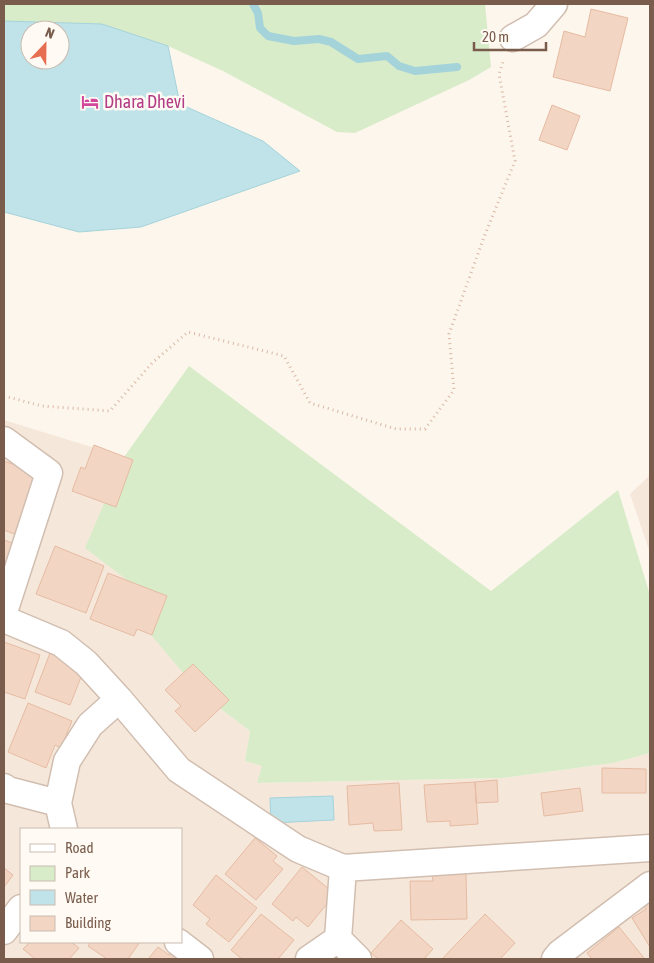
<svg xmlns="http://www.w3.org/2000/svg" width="654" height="963" font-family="'Asap Condensed',sans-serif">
<rect width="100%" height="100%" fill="#fdf6ec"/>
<path fill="#f5e8da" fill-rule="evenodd" d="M 4,420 L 124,457 L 143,592 L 202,695 L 250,731 L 245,761 L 263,766 L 257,783 L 502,778 L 613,763 L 650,753 L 650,959 L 4,959 ZM 21,829 L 181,829 L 181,942 L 21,942 Z
M 650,475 L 650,553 L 630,494 Z"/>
<path fill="#d8ecc9" d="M 4,4 L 485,4 L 491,67 L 469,80 L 355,133 L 337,132 L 223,71 L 168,46 L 102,24 L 4,21 Z
M 189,366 L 491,591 L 618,490 L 650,595 L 650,753 L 613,763 L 502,778 L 257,783 L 262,766 L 245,761 L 250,731 L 202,695 L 140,622 L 143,592 L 85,548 L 124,457 Z"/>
<path fill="#bfe3e8" stroke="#a5d3da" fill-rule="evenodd" d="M 4,21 L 102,24 L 168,46 L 180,104 L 263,141 L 300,171 L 141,227 L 79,232 L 4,212 ZM 30,30 L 60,30 L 60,60 L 30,60 Z
M 333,796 L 334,820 L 271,823 L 270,798 Z"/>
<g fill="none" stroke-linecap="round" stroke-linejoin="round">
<path stroke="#a5d3da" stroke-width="8" d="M 253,4 L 258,13 L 260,28 L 268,36 L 294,41 L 319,39 L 331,42 L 358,59 L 387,56 L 399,66 L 415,71 L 457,67"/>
</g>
<path fill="#f3d5c3" stroke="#e6bba3" d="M 591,9 L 628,18 L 610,91 L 553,77 L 564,31 L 585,37 Z
M 552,105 L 580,116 L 567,150 L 539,140 Z
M 94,445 L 133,460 L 116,507 L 72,491 L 81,467 L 85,469 Z
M 4,461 L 37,473 L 24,505 L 30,507 L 19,536 L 4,530 Z
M 4,540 L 18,545 L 4,582 Z
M 55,546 L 104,566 L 86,613 L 36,594 Z
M 108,573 L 167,596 L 152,635 L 137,629 L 134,636 L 90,619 Z
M 4,642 L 40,655 L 25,699 L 4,692 Z
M 50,653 L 85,667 L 70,705 L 35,692 Z
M 193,664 L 229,700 L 195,732 L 175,711 L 181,706 L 165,690 Z
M 28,703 L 72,721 L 61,748 L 55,745 L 46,768 L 8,752 Z
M 602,768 L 646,769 L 646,793 L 602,793 Z
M 497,780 L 498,802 L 476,803 L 475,782 Z
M 475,782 L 478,824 L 450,826 L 450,821 L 427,822 L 424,785 Z
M 399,783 L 402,830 L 374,831 L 373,823 L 349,825 L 347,786 Z
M 580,788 L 583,811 L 544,816 L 541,793 Z
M 255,838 L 277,856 L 273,861 L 283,869 L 256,900 L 225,874 Z
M 302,867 L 335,894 L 308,927 L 296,917 L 293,921 L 272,904 Z
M 4,868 L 13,875 L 4,887 Z
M 466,872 L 467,919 L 411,920 L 410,881 L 433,881 L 432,873 Z
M 216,875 L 257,908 L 229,942 L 206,924 L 210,919 L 193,905 Z
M 650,902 L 650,947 L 632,918 L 646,909 L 644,906 Z
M 261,914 L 294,940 L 278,959 L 242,959 L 231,950 Z
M 485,914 L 515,943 L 500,959 L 442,959 Z
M 401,920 L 433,949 L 424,959 L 378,959 L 371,953 Z
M 619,927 L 644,958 L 642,959 L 592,959 L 587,953 Z
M 30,942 L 71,942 L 79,948 L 69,959 L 33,959 L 34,958 L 23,949 Z
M 91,942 L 140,942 L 128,959 L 107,959 L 88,946 Z
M 158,947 L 169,955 L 174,950 L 185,959 L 148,959 Z"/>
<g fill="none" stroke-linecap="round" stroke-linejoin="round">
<g stroke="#d1beb0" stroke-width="29">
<path id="minor" d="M 513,38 L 536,25 L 554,4
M 4,440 L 49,473 L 4,612
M 4,619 L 61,643 L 86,663 L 119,699 L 179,770 L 298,849 L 343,868 L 650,848
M 4,787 L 8,790 L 58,803
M 64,829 L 58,803 L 67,761 L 90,725 L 119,699
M 343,868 L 338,939 L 358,959
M 4,931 L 21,908
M 178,942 L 200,959
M 309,959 L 338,939
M 555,959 L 560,953 L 650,885"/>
</g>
<path stroke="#d9b8a5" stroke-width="3" stroke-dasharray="1 4" stroke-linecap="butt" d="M 4,396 L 42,406 L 110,411 L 152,363 L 188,332 L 284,356 L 310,403 L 396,429 L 425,429 L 454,390 L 449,334 L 484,237 L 515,161 L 499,74 L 504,59"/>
<use href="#minor" stroke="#fff" stroke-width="26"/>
</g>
<defs>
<g id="hotel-bare" transform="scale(1.35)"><path d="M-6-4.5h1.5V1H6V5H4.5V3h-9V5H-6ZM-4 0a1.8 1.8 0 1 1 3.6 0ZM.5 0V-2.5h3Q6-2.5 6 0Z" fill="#d1479c" stroke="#fffaf3" stroke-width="2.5" paint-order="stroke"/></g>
</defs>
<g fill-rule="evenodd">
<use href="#hotel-bare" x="90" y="102"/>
</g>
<g text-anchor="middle" stroke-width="5" stroke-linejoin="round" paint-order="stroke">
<g font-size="18" fill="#b23c85" stroke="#fffaf3" text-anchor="start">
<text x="104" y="108">Dhara Dhevi</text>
</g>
</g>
<rect width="654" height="963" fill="none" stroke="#7a5c4d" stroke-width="10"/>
<rect x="20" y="828" width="162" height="115" fill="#fffaf3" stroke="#cabbb1"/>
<rect x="30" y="844" width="25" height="8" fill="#ffffff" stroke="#cabbb1"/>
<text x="65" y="853" font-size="15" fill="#7a5c4d">Road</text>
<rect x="30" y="866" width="25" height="15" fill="#d8ecc9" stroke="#cabbb1"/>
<text x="65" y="878" font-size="15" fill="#7a5c4d">Park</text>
<rect x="30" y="890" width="25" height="15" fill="#bfe3e8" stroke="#cabbb1"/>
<text x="65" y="903" font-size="15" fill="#7a5c4d">Water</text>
<rect x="30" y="916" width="25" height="15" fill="#f3d5c3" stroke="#cabbb1"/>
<text x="65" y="928" font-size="15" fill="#7a5c4d">Building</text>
<g transform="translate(45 45) rotate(22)"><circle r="24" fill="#fffaf3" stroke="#cabbb1"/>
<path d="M0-4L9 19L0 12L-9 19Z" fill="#e76f51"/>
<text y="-8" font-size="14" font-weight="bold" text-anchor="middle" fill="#7a5c4d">N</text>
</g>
<path d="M474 42v8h72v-8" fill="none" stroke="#7a5c4d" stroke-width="2.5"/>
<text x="482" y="42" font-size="15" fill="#7a5c4d" stroke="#fffaf3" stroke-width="4" paint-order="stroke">20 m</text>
</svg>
